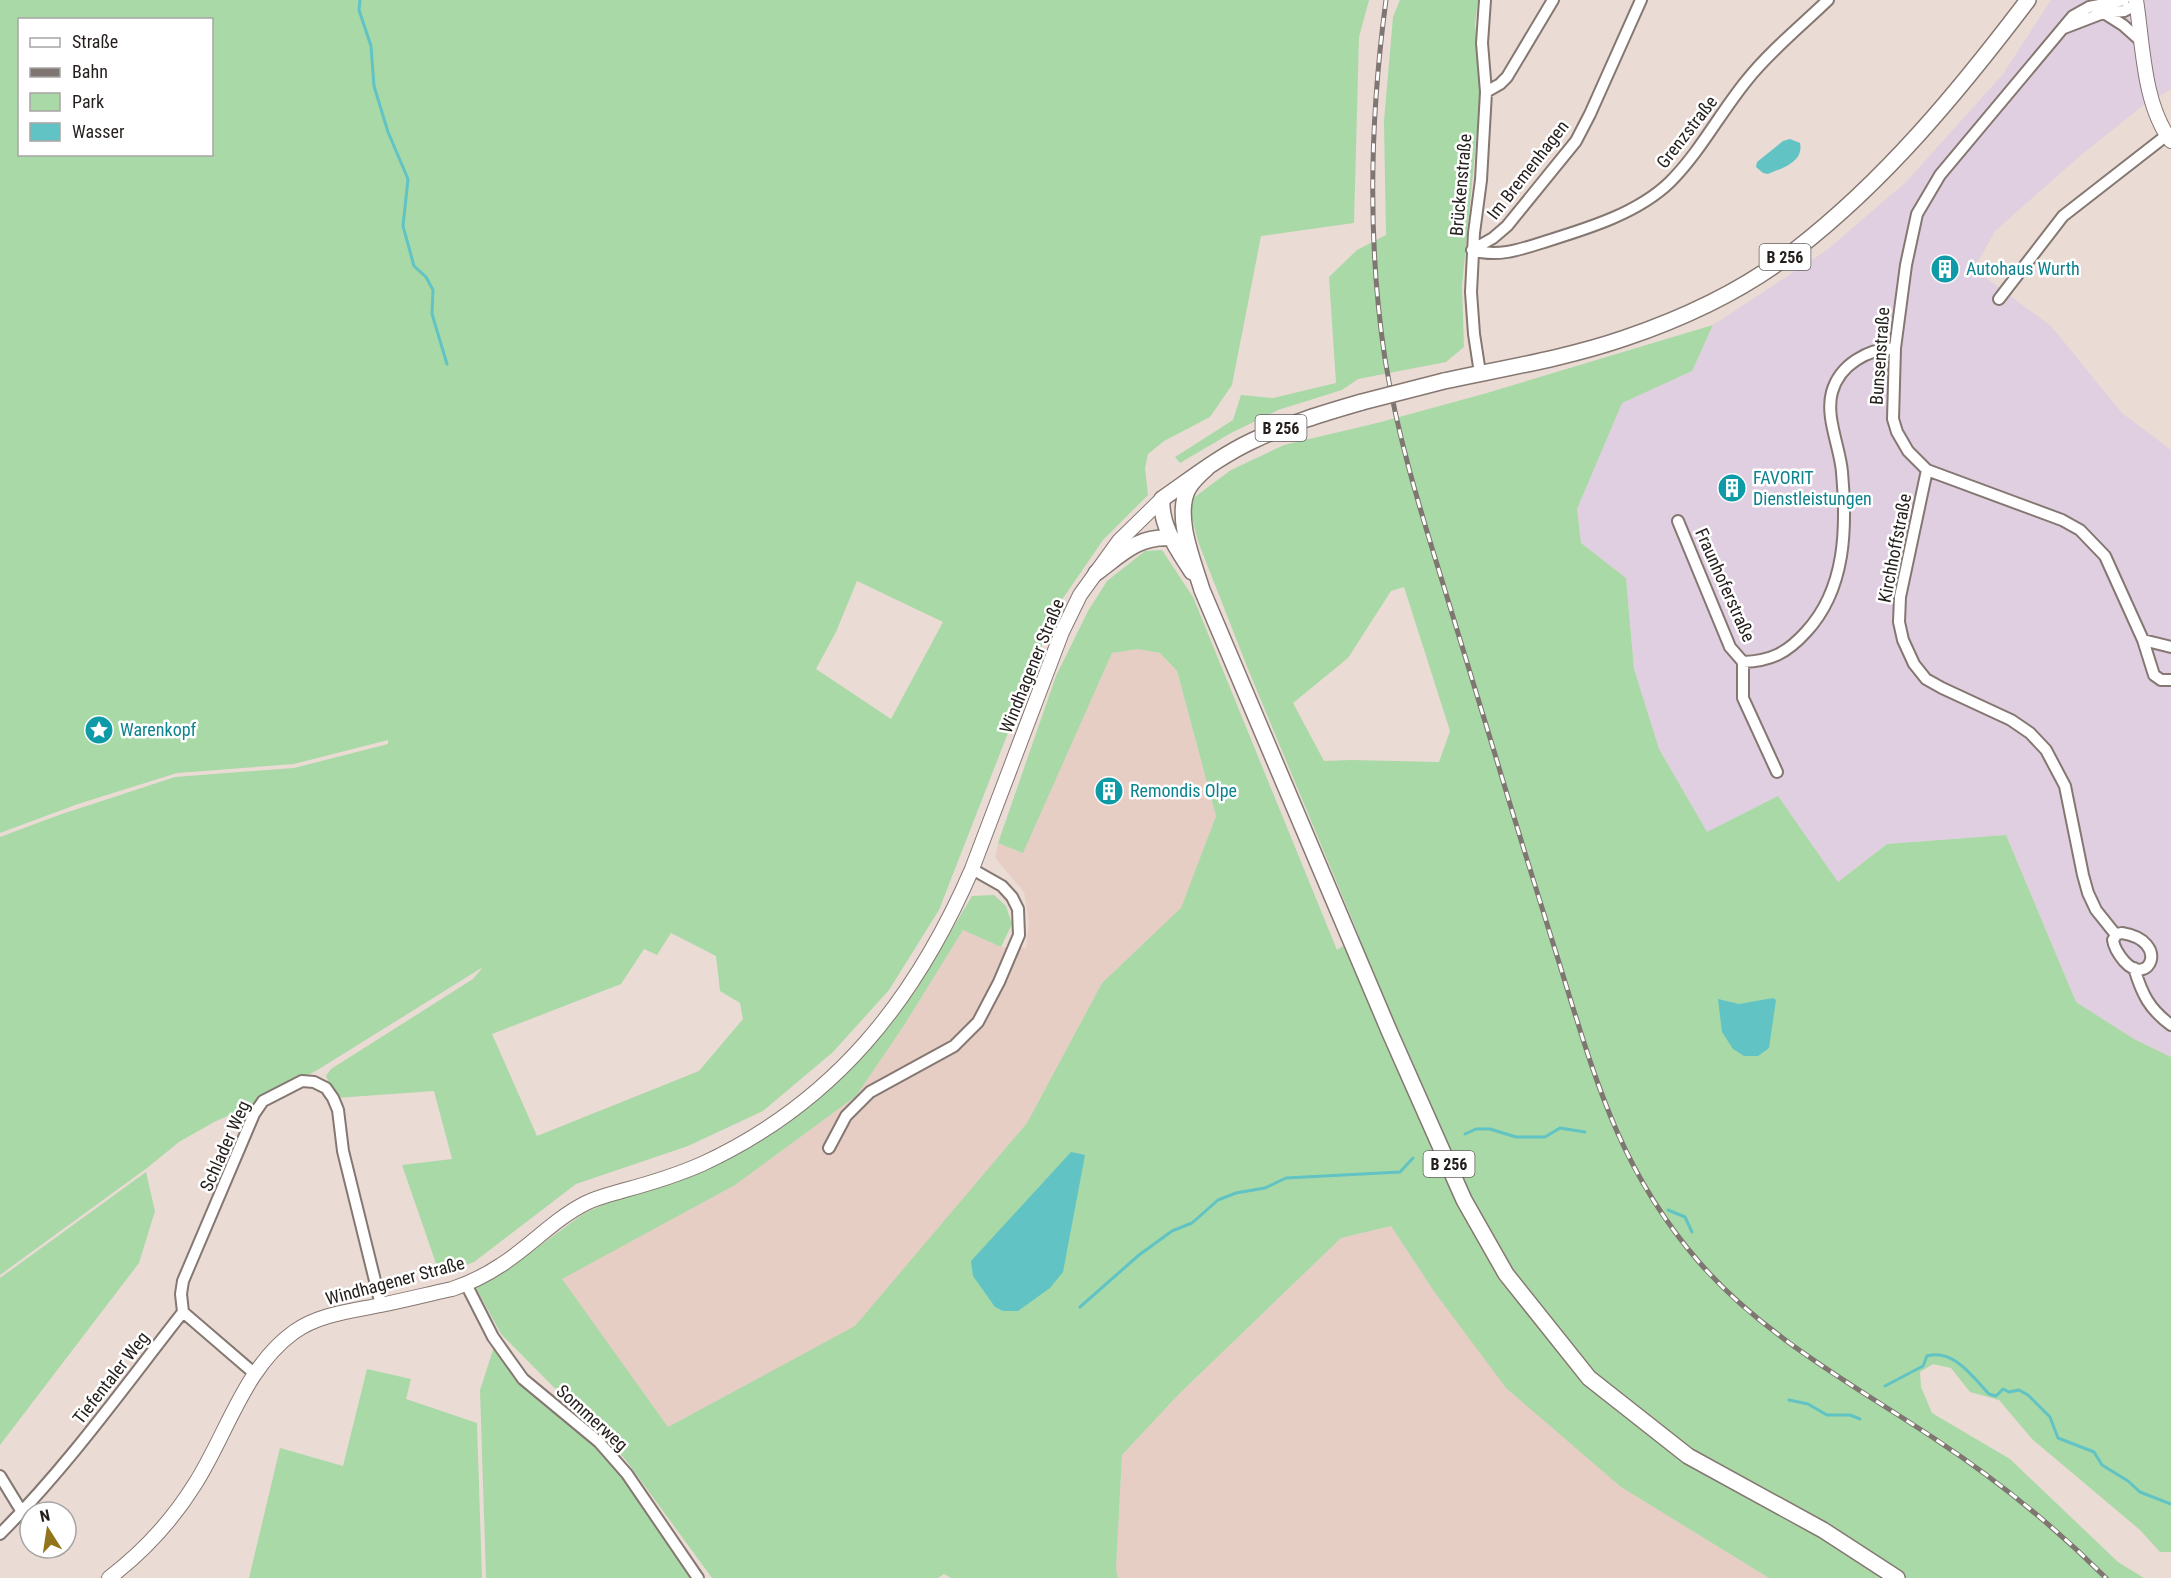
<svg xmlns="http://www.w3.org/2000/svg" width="2171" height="1578" font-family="'Roboto Condensed',sans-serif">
<rect width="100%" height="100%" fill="#ebdbd5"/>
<path fill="#e0cfe0" d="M 2051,0 L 2171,0 L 2171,89 L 2141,107 L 2080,156 L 1995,231 L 1974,269 L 2051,326 L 2122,413 L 2171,450 L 2171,1057 L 2134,1039 L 2076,1002 L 2006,835 L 1887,844 L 1838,882 L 1778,796 L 1707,833 L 1659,749 L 1634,669 L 1626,578 L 1581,543 L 1577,509 L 1622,402 L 1692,371 L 1713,325 L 1827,250 L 1906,182 L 2003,74 Z"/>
<path fill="#e6cec5" d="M 1138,649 L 1160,653 L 1177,671 L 1216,816 L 1181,909 L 1102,983 L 1027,1123 L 855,1327 L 668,1427 L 561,1279 L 735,1185 L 856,1096 L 903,1027 L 963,930 L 1001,947 L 1026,948 L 1029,923 L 1024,892 L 995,858 L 998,843 L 1023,852 L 1112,653 Z
M 1391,1226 L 1433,1290 L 1621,1487 L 1769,1578 L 1118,1578 L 1116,1569 L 1122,1455 L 1179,1394 L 1341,1238 Z"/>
<path fill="#a9d9a7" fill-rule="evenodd" d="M 0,0 L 1369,0 L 1359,37 L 1354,223 L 1261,236 L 1232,385 L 1210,417 L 1164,441 L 1148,454 L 1145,468 L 1148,495 L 1103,540 L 1057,607 L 939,910 L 889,990 L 833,1052 L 763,1111 L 688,1146 L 576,1184 L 474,1262 L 440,1275 L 402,1165 L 452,1159 L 434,1091 L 336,1098 L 326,1076 L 331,1069 L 473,979 L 483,967 L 319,1069 L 259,1102 L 214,1122 L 179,1142 L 147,1168 L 0,1275 L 0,837 L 59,815 L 175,777 L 294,768 L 388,744 L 388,740 L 294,764 L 177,773 L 78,804 L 0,833 ZM 20,20 L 212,20 L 212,154 L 20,154 ZM 857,581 L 943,622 L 891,719 L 816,669 L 836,632 ZM 671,933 L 716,956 L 720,991 L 740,1003 L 743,1019 L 699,1071 L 537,1136 L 492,1034 L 621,984 L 644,949 L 657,955 Z
M 1400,0 L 1478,0 L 1475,25 L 1481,91 L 1462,286 L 1464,347 L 1446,362 L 1358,379 L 1342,390 L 1278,410 L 1231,433 L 1180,463 L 1175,457 L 1233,420 L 1241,395 L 1273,398 L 1336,383 L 1329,277 L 1357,250 L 1386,235 L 1384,121 L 1393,17 Z
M 1713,325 L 1692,371 L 1622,403 L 1577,509 L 1581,543 L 1626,578 L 1634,669 L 1659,749 L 1707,832 L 1778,796 L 1838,882 L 1887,844 L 2006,835 L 2076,1002 L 2134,1039 L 2171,1057 L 2171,1552 L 2160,1552 L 2140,1530 L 2032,1439 L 1999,1400 L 1970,1392 L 1951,1368 L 1933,1364 L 1920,1372 L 1921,1387 L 1932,1413 L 2010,1459 L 2118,1562 L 2144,1578 L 1769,1578 L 1621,1487 L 1506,1388 L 1433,1290 L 1391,1226 L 1341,1238 L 1179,1394 L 1122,1455 L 1116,1569 L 1118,1578 L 951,1578 L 944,1574 L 938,1578 L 712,1578 L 625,1459 L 501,1334 L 476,1288 L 511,1267 L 583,1214 L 611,1201 L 689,1177 L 783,1127 L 851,1069 L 887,1028 L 916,990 L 972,896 L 994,895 L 1006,906 L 1012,924 L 1001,947 L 963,930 L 903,1027 L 856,1096 L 735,1185 L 562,1279 L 668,1427 L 855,1326 L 1027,1123 L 1102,983 L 1181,908 L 1216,816 L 1177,671 L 1160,653 L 1138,649 L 1112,653 L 1023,853 L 998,843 L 1056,676 L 1088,611 L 1107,581 L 1145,551 L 1162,550 L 1193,597 L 1337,950 L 1359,936 L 1248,669 L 1199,544 L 1190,511 L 1192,499 L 1231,470 L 1284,445 L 1381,422 L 1487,393 ZM 1404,587 L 1450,731 L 1439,762 L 1351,760 L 1324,761 L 1293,703 L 1348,658 L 1391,591 Z
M 146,1172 L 155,1211 L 139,1263 L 0,1445 L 0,1278 Z
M 495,1344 L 610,1458 L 695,1578 L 486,1578 L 480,1390 Z
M 367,1369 L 411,1379 L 406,1399 L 477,1423 L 482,1578 L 249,1578 L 280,1448 L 343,1466 Z"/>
<path fill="#61c3c4" d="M 1790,139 L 1800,143 C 1804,162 1782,168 1768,174 L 1763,173 L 1756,167 L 1757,162 L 1783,141 Z
M 1773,998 L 1776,1000 L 1769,1048 L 1758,1056 L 1744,1056 L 1733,1049 L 1722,1032 L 1718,999 L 1739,1004 Z
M 1071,1152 L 1085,1155 L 1063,1272 L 1050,1288 L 1018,1311 L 1003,1311 L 995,1307 L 973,1276 L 971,1261 Z"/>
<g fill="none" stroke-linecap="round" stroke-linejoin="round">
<path stroke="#61c3c4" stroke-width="3" d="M 360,0 L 359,10 L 371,46 L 374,86 L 388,132 L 408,179 L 403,226 L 414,266 L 426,277 L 433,290 L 432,314 L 447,364
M 1465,1134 L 1476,1129 L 1490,1129 L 1516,1137 L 1545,1137 L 1560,1128 L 1585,1132
M 1668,1210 L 1685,1217 L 1692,1232
M 1080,1307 L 1139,1255 L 1172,1231 L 1192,1223 L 1218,1200 L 1236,1193 L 1265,1188 L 1286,1178 L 1400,1172 L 1413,1158
M 1885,1386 L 1923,1366 L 1927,1356 C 1953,1348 1973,1377 1989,1394 L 1996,1396 L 2003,1389 L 2009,1392 L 2019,1390 L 2028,1395 L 2050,1417 L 2058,1438 L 2094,1452 L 2102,1465 L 2128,1481 L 2140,1492 L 2171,1504
M 1789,1400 L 1808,1404 L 1827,1415 L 1850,1415 L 1860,1419"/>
<g stroke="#857771" stroke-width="14">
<path id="street" d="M 2124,0 L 2089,7 L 2073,16 L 1940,175 L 1917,214 L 1906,265 L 1895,348 L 1893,419 L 1897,432 L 1908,451 L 1927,470 L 2062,520 L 2080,530 L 2105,556 L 2143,640 L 2154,675 L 2161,680 L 2171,680
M 2104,13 L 2123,25 L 2142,42
M 2064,28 L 2103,13 L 2124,11 L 2137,4
M 1486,92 L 1500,84 L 1507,77 L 1553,0
M 1472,250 C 1498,258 1522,249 1547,241 C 1589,228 1638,213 1670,182 C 1700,152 1720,113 1747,80 C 1770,51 1801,26 1828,0
M 1472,250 L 1493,238 L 1507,226 L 1576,141 L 1590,114 L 1641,0
M 1999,299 L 2063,216 L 2167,135
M 1480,373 L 1474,334 L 1471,292 L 1474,233 L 1481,180 L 1486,92 L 1482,43 L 1485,0
M 1927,470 L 1900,597 L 1899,622 L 1903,640 L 1914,664 L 1926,679 L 1942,688 L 2011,720 L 2030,733 L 2046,750 L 2065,786 L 2083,875 L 2088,893 L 2096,910 L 2116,935
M 1678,521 L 1730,647 L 1743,662 C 1771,661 1787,653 1806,632 C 1846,589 1847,528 1842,472 C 1840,447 1825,417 1832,392 C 1840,364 1868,349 1895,348
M 2143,640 L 2171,647
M 1743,662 L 1743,698 L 1777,772
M 2122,933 C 2171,941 2149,989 2124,961 C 2119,955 2114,948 2113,940 L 2117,934 Z
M 2134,968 C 2142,994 2149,1009 2171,1025
M 829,1148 L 846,1116 L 870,1092 L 954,1046 L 978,1022 L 999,982 L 1019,935 L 1018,909 L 1012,897 L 1002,886 L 972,869
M 466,1284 L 493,1337 L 523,1379 L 599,1442 L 627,1474 L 698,1578
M 183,1312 L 181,1294 L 183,1281 L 254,1114 L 263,1101 L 302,1081 L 314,1082 L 326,1088 L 333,1098 L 338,1110 L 343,1151 L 381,1305
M 0,1476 L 22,1512
M 0,1534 C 68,1466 124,1387 183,1312 L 255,1374"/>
</g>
<g stroke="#857771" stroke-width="16">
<path id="secondary" d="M 2136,0 C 2143,44 2143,104 2171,141
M 109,1578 C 143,1552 172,1521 195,1484 C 227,1434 244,1368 294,1332 C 319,1314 352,1311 381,1305 C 405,1300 429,1294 452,1289 C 470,1283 486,1275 501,1265 C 531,1246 554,1219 586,1203 C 598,1197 612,1194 625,1190 C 651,1183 677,1175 702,1164 C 834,1103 915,1001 972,869 L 1062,632 L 1080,595 L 1119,541 L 1162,499"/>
</g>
<g stroke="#857771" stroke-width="18">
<path id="primary" d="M 1444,381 C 1505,368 1567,358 1625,338 C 1684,318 1744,290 1794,251 C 1885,181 1959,91 2028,0
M 1207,468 C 1200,474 1193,480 1188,489 C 1174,517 1194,563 1202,590 L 1390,1033 L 1464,1200 L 1506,1274 L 1589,1378 L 1688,1456 L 1823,1530 L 1897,1578
M 1162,499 C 1191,479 1220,456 1252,441 C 1287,424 1324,413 1362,402
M 1162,499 C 1160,526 1178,550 1192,572
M 1096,573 C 1122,554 1137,536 1171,538"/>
</g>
<use href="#street" stroke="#fff" stroke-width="10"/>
<use href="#secondary" stroke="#fff" stroke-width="14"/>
<use href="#primary" stroke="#fff" stroke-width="15"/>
<g stroke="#7f7571" stroke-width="5">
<path id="rail" d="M 1386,0 C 1370,119 1367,240 1385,359 C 1397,433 1418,503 1440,574 C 1458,633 1476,692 1494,751 C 1516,825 1539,898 1562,972 C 1596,1082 1621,1172 1699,1262 C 1763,1336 1854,1385 1935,1439 C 1997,1480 2053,1525 2106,1578"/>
</g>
<use href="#rail" stroke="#fff" stroke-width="3" stroke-dasharray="9" stroke-linecap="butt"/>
<g stroke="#857771" stroke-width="18" stroke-linecap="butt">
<path id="primary-bridge" d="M 1362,402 L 1444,381"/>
</g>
<use href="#primary-bridge" stroke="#fff" stroke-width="15"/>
</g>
<defs>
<g id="building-disc" transform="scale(1.5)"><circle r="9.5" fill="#0f9aa8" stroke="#fff"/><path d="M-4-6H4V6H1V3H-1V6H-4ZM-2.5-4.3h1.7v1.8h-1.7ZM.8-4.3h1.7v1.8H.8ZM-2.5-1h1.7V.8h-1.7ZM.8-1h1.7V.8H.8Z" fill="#fff"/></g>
<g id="sight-disc" transform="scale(1.5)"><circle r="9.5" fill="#0f9aa8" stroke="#fff"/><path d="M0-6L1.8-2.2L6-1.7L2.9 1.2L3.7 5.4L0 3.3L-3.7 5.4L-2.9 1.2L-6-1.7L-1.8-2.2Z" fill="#fff"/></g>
</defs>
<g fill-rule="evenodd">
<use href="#building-disc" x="1945" y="269"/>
<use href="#building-disc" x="1732" y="488"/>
<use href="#sight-disc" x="99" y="730"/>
<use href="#building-disc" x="1109" y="791"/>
</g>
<g text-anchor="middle" stroke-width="5" stroke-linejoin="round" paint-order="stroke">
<g fill="#fff" stroke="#666260" stroke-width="1.5">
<rect x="1759.5" y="244" width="51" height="26" rx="4.5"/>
<rect x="1255.5" y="415" width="51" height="26" rx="4.5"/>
<rect x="1423.5" y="1151" width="51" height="26" rx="4.5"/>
</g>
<g font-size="16" font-weight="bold" fill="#241e1c">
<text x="1785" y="263">B 256</text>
<text x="1281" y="434">B 256</text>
<text x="1449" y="1170">B 256</text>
</g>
<g font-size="18" fill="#241e1c" stroke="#fff">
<text transform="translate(1687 132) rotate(-52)" y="6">Grenzstraße</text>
<text transform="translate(1528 170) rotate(-52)" y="6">Im Bremenhagen</text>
<text transform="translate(1461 185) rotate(-85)" y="6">Brückenstraße</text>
<text transform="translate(1880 356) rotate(-86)" y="6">Bunsenstraße</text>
<text transform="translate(1895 548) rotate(-79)" y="6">Kirchhoffstraße</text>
<text transform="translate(1725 585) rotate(66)" y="6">Fraunhoferstraße</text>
<text transform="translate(1032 666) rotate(-68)" y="6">Windhagener Straße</text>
<text transform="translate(225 1146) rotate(-66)" y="6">Schlader Weg</text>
<text transform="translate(395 1281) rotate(-15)" y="6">Windhagener Straße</text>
<text transform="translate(111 1378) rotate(-52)" y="6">Tiefentaler Weg</text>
<text transform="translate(592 1418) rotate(42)" y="6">Sommerweg</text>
</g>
<g font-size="18" fill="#0d838f" stroke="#fff" text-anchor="start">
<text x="1966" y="275">Autohaus Wurth</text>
<text x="1753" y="484">FAVORIT<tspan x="1753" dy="21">Dienstleistungen</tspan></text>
<text x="120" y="736">Warenkopf</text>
<text x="1130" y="797">Remondis Olpe</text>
</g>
</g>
<rect x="18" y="18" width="195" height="138" fill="#ffffff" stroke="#a7a5a4" stroke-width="1.5"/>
<rect x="30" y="38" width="30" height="9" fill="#ffffff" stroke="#a7a5a4" stroke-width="1.5"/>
<text x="72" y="48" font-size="18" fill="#241e1c">Straße</text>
<rect x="30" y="68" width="30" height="9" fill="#7f7571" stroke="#a7a5a4" stroke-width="1.5"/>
<text x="72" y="78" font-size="18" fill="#241e1c">Bahn</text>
<rect x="30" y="93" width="30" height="18" fill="#a9d9a7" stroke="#a7a5a4" stroke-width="1.5"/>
<text x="72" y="108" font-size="18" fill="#241e1c">Park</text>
<rect x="30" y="123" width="30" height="18" fill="#61c3c4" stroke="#a7a5a4" stroke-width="1.5"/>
<text x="72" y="138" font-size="18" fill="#241e1c">Wasser</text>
<g transform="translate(48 1530) rotate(348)"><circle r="28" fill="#ffffff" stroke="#a7a5a4" stroke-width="1.5"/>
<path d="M0-4.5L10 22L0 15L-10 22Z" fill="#92751b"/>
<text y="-9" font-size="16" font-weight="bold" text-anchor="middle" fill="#241e1c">N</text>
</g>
</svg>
